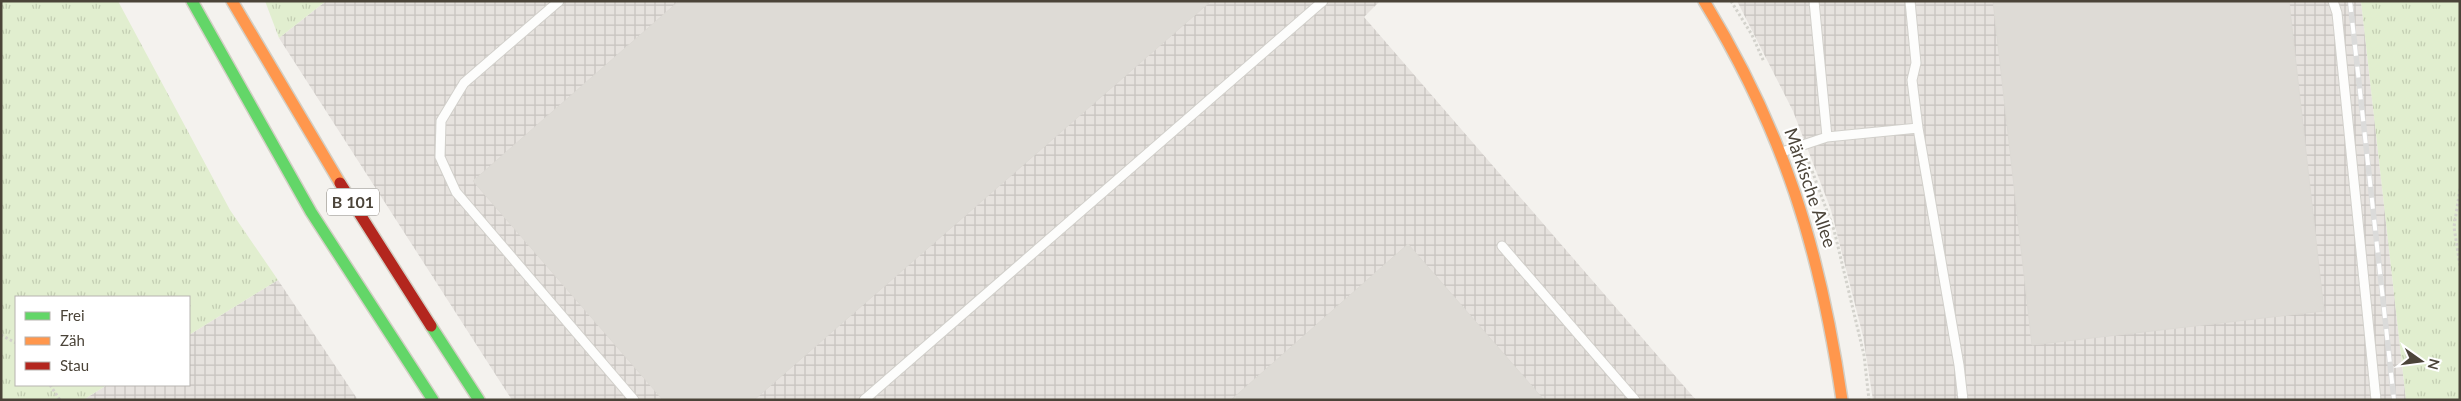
<svg xmlns="http://www.w3.org/2000/svg" width="2461" height="401" font-family="Lato,sans-serif">
<defs>
<pattern id="industrial-grid" width="8" height="8" patternUnits="userSpaceOnUse" patternTransform="scale(1.25)"><rect width="8" height="8" fill="#e6e2de"/><path d="M0 4h8M4 0v8" fill="none" stroke="#c7c3bf"/></pattern>
<pattern id="grass-tufts" width="24" height="20" patternUnits="userSpaceOnUse" patternTransform="scale(1.25)"><rect width="24" height="20" fill="#e1eecf"/><path d="M3 7l-1-3M5 7V3M7 7l1-3M15 17l-1-3M17 17v-4M19 17l1-3" fill="none" stroke="#c3cdb2"/></pattern>
</defs>
<rect width="100%" height="100%" fill="#f4f2ee"/>
<path fill="url(#industrial-grid)" d="M 326,1 L 1380,1 L 1364,17 L 1696,400 L 512,400 L 279,38 Z
M 1737,1 L 2361,1 L 2406,400 L 1873,400 L 1863,336 L 1831,210 L 1793,111 Z
M 278,280 L 358,400 L 83,400 L 107,385 L 189,385 L 189,335 Z"/>
<path fill="url(#grass-tufts)" d="M 1,1 L 118,1 L 230,210 L 278,280 L 189,335 L 189,297 L 16,297 L 16,385 L 107,385 L 83,400 L 1,400 Z
M 265,1 L 326,1 L 279,38 Z
M 2361,1 L 2460,1 L 2460,400 L 2406,400 Z"/>
<path fill="#dedbd6" stroke="#dcd9d4" d="M 679,1 L 1211,1 L 754,400 L 663,400 L 473,181 Z
M 1993,1 L 2289,1 L 2324,311 L 2032,345 Z
M 1408,244 L 1544,400 L 1231,400 Z"/>
<g fill="none" stroke-linecap="round" stroke-linejoin="round">
<g stroke="#d2d0cb" stroke-width="11">
<path id="lane" d="M 559,1 L 464,83 L 441,121 L 440,157 L 456,192 L 634,400
M 1910,1 L 1916,63 L 1912,80 L 1918,128
M 2333,1 L 2337,13 L 2376,400
M 1827,137 L 1918,128 L 1959,365 L 1963,400
M 1782,152 L 1827,137 L 1814,1
M 1502,246 L 1635,400
M 864,400 L 1323,1"/>
</g>
<g stroke="#d3cfc5" stroke-width="14">
<path id="fast" d="M 192,1 L 311,212 L 433,400
M 431,326 L 479,400"/>
</g>
<g stroke="#d3cfc5" stroke-width="14">
<path id="slow" d="M 232,1 L 340,183
M 1704,1 C 1784,132 1820,249 1842,400"/>
</g>
<g stroke="#d3cfc5" stroke-width="14">
<path id="jam" d="M 340,183 L 431,326"/>
</g>
<path stroke="#d3d2cc" stroke-width="3" stroke-dasharray="2.5 2.5" stroke-linecap="butt" d="M 1731,1 L 1752,35 L 1764,62
M 1807,157 L 1834,230 L 1864,355 L 1869,400
M 2460,189 L 2454,227 L 2460,266
M 1,335 L 16,343
M 50,385 L 60,400"/>
<use href="#lane" stroke="#fdfdfc" stroke-width="9"/>
<use href="#fast" stroke="#63d668" stroke-width="11"/>
<use href="#slow" stroke="#ff974d" stroke-width="11"/>
<use href="#jam" stroke="#b3261e" stroke-width="11"/>
<g stroke="#dbdbda" stroke-width="5.5">
<path id="rail" d="M 2350,1 L 2394,400"/>
</g>
<use href="#rail" stroke="#fff" stroke-width="4" stroke-dasharray="11" stroke-linecap="butt"/>
</g>
<g text-anchor="middle" stroke-width="4.5" stroke-linejoin="round" paint-order="stroke">
<rect fill="#fff" stroke="#817c74" stroke-width="1" x="327" y="188.5" width="52" height="27" rx="4"/>
<g font-size="16" font-weight="bold" fill="#4b4439">
<text x="353" y="208">B 101</text>
</g>
<g font-size="18" fill="#4b4439" stroke="#fff">
<text transform="translate(1810 188) rotate(71)" y="6">Märkische Allee</text>
</g>
</g>
<rect width="2461" height="401" fill="none" stroke="#4b4439" stroke-width="5"/>
<rect x="15" y="296" width="175" height="90" fill="#ffffff" stroke="#b7b4b0"/>
<rect x="25" y="312" width="25" height="8" fill="#63d668" stroke="#b7b4b0"/>
<text x="60" y="321" font-size="15" fill="#4b4439">Frei</text>
<rect x="25" y="337" width="25" height="8" fill="#ff974d" stroke="#b7b4b0"/>
<text x="60" y="346" font-size="15" fill="#4b4439">Zäh</text>
<rect x="25" y="362" width="25" height="8" fill="#b3261e" stroke="#b7b4b0"/>
<text x="60" y="371" font-size="15" fill="#4b4439">Stau</text>
<g transform="translate(2421 361) rotate(104)" stroke="#ffffff" stroke-width="4" paint-order="stroke">
<path d="M0-4L9 19L0 12L-9 19Z" fill="#4b4439"/>
<text y="-8" font-size="14" font-weight="bold" text-anchor="middle" fill="#4b4439">N</text>
</g>
</svg>
